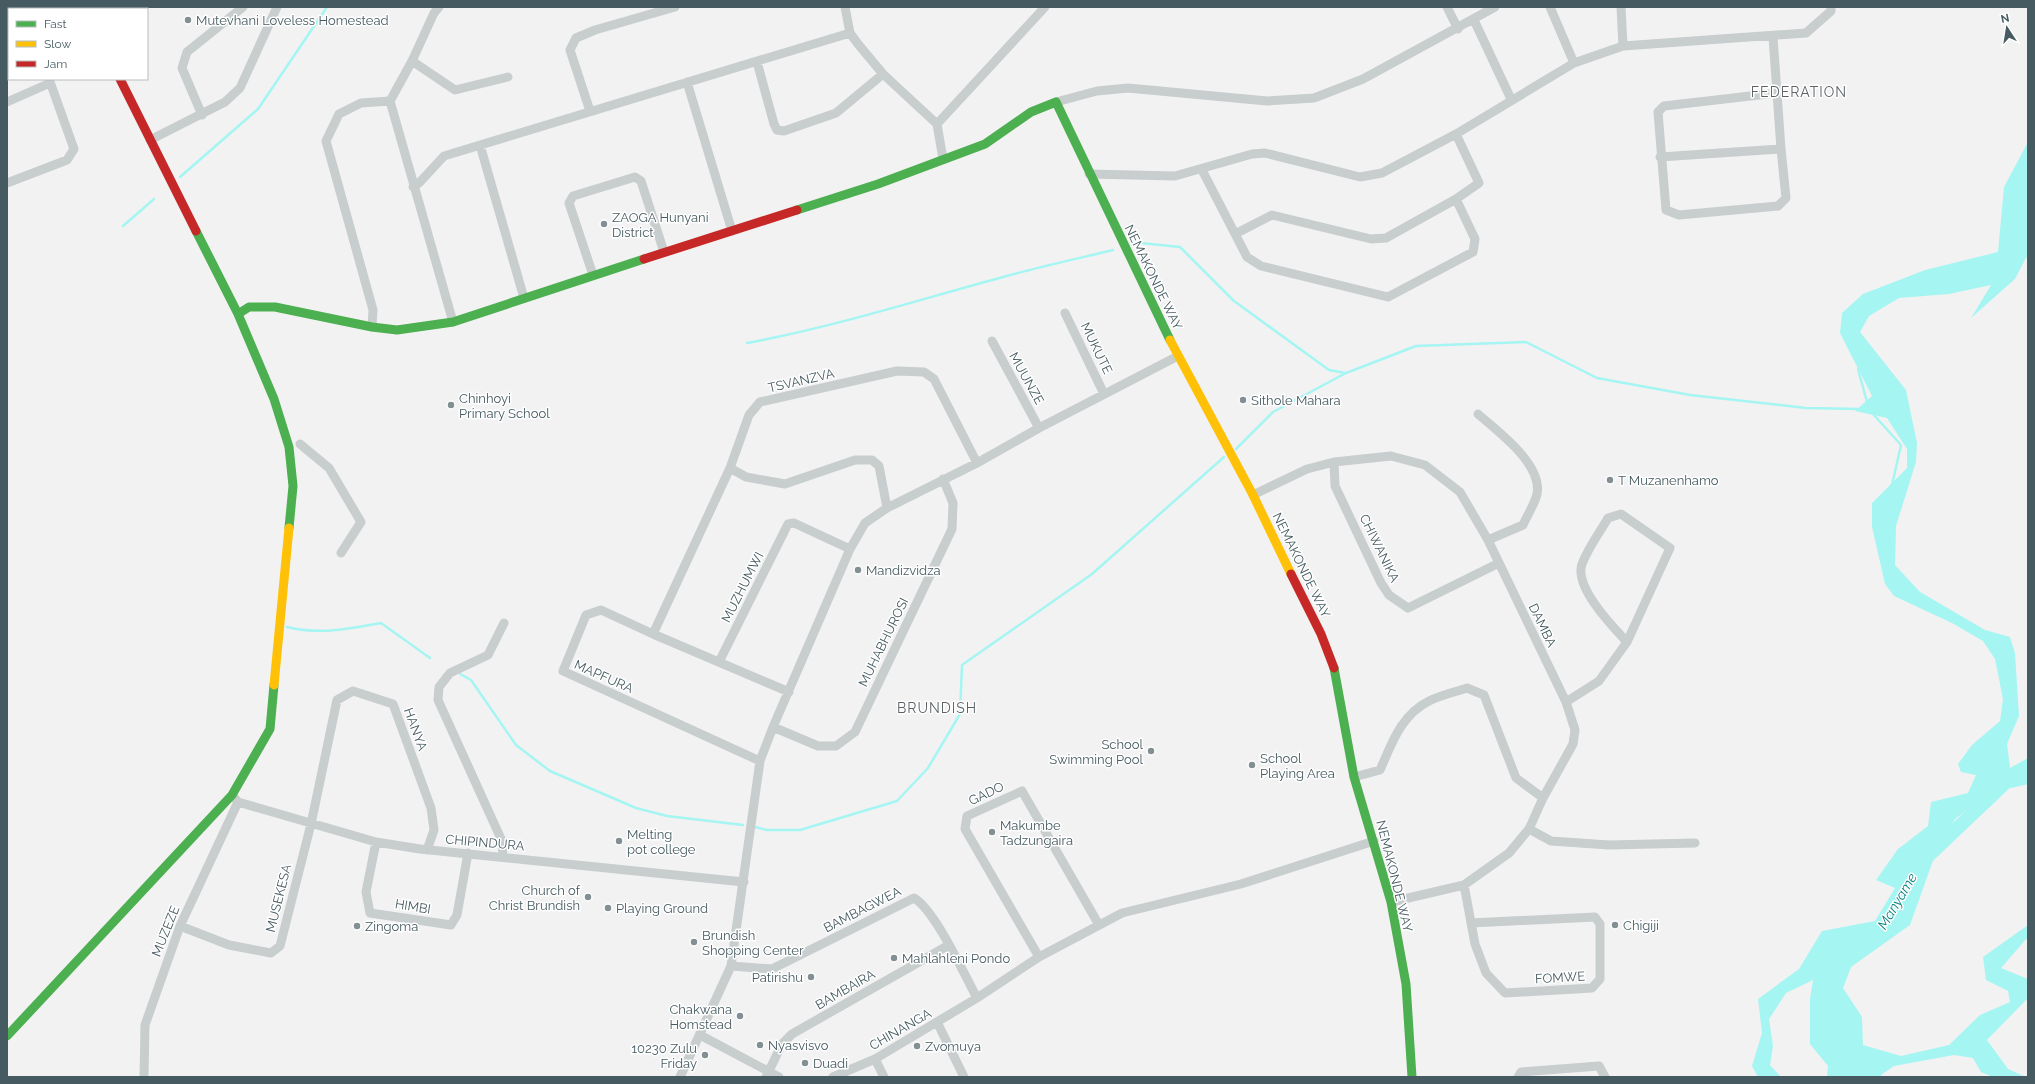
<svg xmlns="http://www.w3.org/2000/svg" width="2035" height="1084" font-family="Raleway,sans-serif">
<rect width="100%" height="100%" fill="#f2f2f2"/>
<path fill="#a5f5f2" d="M 2028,142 L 2028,254 L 2015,279 L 1971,318 L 1991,285 L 1949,294 L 1899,298 L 1869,316 L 1860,332 L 1906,390 L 1917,443 L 1916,462 L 1896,526 L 1895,565 L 1920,592 L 1985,630 L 2010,637 L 2015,653 L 2019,716 L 2007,744 L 2010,768 L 2028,758 L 2028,779 L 2007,779 L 1955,819 L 1935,855 L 1910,925 L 1851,967 L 1843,988 L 1862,1017 L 1863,1045 L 1901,1056 L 1949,1045 L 1980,1015 L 2010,1002 L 2008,991 L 1986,980 L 1983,957 L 2028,925 L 2028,937 L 2001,968 L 2028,979 L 2028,998 L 1987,1040 L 2008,1069 L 2026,1077 L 1993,1077 L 1981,1072 L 1973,1058 L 1954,1055 L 1894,1066 L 1881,1075 L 1882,1077 L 1827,1077 L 1828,1066 L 1810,1044 L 1810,999 L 1813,980 L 1786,993 L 1769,1019 L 1773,1046 L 1770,1065 L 1781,1077 L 1758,1077 L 1752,1066 L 1762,1033 L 1758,999 L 1799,969 L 1822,931 L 1875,921 L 1895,888 L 1876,880 L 1898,849 L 1928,826 L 1931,802 L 1968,793 L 1976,775 L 1961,772 L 1958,764 L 1972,745 L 2000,721 L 2003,699 L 1995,659 L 1983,641 L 1952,623 L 1894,596 L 1885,584 L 1872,527 L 1872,503 L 1907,468 L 1907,449 L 1887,418 L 1855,411 L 1872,396 L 1840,333 L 1842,313 L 1863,294 L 1925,270 L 1998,252 L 2004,187 Z"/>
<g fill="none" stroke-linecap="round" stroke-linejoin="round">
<path stroke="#a5f5f2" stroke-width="2.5" d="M 180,177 L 258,109 L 327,7
M 123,226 L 154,199
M 1131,242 L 1180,247 L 1234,301 L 1329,370 L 1345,373
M 747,343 C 834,327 918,300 1003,277 C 1039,267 1076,259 1113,250
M 1858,369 L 1867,402
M 1873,414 L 1901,445 L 1892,485
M 1236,449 L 1273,412 L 1346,373 L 1416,346 L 1526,342 L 1597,378 L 1690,395 L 1806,408 L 1860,409
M 287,627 C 320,635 348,629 381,623 L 430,658
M 460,674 L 471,680 L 516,745 L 550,771 L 636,808 L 667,816 L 743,825
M 755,827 L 767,830 L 800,830 L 897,801 L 928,768 L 960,714 L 962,665 L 1092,574 L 1224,457"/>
<path stroke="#a5f5f2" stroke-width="14" d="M 1928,856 L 2006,782 L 2028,777"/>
<path stroke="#c8cdce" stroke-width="9" d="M 439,7 L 434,13 L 412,61 L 390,101 L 453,322
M 845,7 L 850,33 L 858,44 L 883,74 L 937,124
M 1447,7 L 1458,29
M 1550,7 L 1574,63
M 1621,7 L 1623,46
M 1474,20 L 1511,99
M 1773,37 L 1781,149 L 1786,198 L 1778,206 L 1679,215 L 1666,210 L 1658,112 L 1664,106 L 1776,93
M 412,61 L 455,90 L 508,77
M 757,62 L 774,124 L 777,130 L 784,131 L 836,113 L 883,74
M 687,82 L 732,231
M 7,102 L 50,83
M 1056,102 L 1097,91 L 1128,88 L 1267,101 L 1314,98 L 1363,79 L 1495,7
M 590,111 L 570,50 L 576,38 L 595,30 L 675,7
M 202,115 L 182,68 L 187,52 L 243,7
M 150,140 L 225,102 L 240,88 L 277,7
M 480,145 L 524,298
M 1660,157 L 1781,149
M 943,159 L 937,124 L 1045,7
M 1202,170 L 1247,257 L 1261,266 L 1388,297 L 1473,252 L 1475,239 L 1456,199
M 1089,174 L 1175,176 L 1252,154 L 1265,153 L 1360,177 L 1382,173 L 1456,134 L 1574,63 L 1623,46 L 1806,33 L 1831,11 L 1831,7
M 7,183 L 67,160 L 74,149 L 49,79
M 413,187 L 420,182 L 444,156 L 850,33
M 1235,234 L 1272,215 L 1371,239 L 1386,238 L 1456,199 L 1479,183 L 1456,134
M 593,275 L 569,203 L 573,196 L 635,177 L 641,181 L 664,252
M 1065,313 L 1104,394
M 372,327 L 373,310 L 326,141 L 339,114 L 361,103 L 390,101
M 992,341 L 1039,428
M 1478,414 C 1497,431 1543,464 1537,494 C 1535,504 1527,515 1523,525 L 1488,540
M 300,444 L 329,468 L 361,522 L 341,553
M 1334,462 L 1335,486 L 1381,583 L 1389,595 L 1408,608 L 1499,563
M 730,468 L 746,477 L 785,484 L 855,460 L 872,460 L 879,466 L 887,508
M 1253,495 L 1307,469 L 1334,462 L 1391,456 L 1425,465 L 1460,492 L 1488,540 L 1566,702 L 1575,730 L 1573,744 L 1543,798 L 1529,829 L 1509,853 L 1464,885 L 1391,902
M 653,634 L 730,468 L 749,415 L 760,402 L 897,371 L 924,372 L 934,379 L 977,463
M 719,662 L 788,524 L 794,523 L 850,549
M 1566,702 L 1599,681 L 1627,642 L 1670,548 L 1621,514 L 1608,518 C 1600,532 1588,548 1582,564 C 1574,587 1612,626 1627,642
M 773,727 L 818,746 L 836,746 L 855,732 L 952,529 L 953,503 L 943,479
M 760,761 L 563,671 L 586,615 L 601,610 L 653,634 L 789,692
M 1354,777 L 1380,770 C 1392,743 1401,715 1429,701 C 1441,695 1455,692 1467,688 L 1484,695 L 1516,778 L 1543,798
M 232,795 L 238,802 L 376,842 L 420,849 L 744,882
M 1529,829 L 1551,841 L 1609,845 L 1695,843
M 376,842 L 366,892 L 370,913 L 451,925 L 457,915 L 468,853
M 503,857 L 502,841 L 438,700 L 439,687 L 450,673 L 488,655 L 504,623
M 1464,885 L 1475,944 L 1486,973 L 1505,993 L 1592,988 L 1600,979 L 1600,924 L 1595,917 L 1471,923
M 180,926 L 229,945 L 271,953 L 280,946 L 311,824 L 337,700 L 353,691 L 393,704 L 431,808 L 434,830 L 427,850
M 1039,957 L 965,829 L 967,816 L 1022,791 L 1099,925
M 731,966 L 772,969 L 914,898 C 935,910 964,974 977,998
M 937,1022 L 964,1077
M 700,1035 L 779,1077
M 875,1059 L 884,1077
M 144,1077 L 145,1025 L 180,926 L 238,802
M 680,1077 L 731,966 L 760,761 L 773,727 L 850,549 L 865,523 L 887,508 L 977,463 L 1039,428 L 1178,356
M 766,1077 L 782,1044 L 792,1034 L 949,945
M 833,1077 L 875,1059 L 977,998 L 1039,957 L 1122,913 L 1241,884 L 1374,841
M 1518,1077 L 1521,1072 L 1599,1066 L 1605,1077"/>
<path stroke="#4caf50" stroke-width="9" d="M 115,9 L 117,7
M 7,48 L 9,48
M 797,210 L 878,184 L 985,144 L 1031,112 L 1056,102 L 1170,340
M 196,231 L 238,314 L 274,399 L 289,447 L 293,486 L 289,528
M 238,314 L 249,307 L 275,307 L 372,327 L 397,330 L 453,322 L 644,259
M 1334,668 L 1354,777 L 1391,902 L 1406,984 L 1412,1077
M 7,1036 L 232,795 L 270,729 L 274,685"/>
<path stroke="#ffc107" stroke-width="9" d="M 1170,340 L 1253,495 L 1291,574
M 274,685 L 289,528"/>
<path stroke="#c62828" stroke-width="9" d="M 120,79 L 196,231
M 644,259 L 797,210
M 1291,574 L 1321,634 L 1334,668"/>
</g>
<g fill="#829094" stroke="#fff" stroke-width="1.5">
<circle cx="188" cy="20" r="4"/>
<circle cx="604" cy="224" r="4"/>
<circle cx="1243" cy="400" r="4"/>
<circle cx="451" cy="405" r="4"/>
<circle cx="1610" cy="480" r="4"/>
<circle cx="858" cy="570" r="4"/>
<circle cx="1151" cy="751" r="4"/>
<circle cx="1252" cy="765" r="4"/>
<circle cx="992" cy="832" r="4"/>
<circle cx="619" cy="841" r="4"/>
<circle cx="588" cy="897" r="4"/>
<circle cx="608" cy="908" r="4"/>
<circle cx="1615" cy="925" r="4"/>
<circle cx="357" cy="926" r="4"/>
<circle cx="694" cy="942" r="4"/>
<circle cx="894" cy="958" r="4"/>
<circle cx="811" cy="977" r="4"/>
<circle cx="740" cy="1016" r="4"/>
<circle cx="760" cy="1045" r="4"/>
<circle cx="917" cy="1046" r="4"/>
<circle cx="705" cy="1055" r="4"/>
<circle cx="805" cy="1063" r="4"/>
</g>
<g text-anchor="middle" stroke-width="3" stroke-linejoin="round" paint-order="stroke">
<g font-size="13" fill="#465b61" stroke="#fff" text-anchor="start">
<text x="196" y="25">Mutevhani Loveless Homestead</text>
<text x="612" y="222">ZAOGA Hunyani<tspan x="612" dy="15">District</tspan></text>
<text x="459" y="403">Chinhoyi<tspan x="459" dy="15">Primary School</tspan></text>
<text x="1251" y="405">Sithole Mahara</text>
<text x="1618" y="485">T Muzanenhamo</text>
<text x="866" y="575">Mandizvidza</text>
<text x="1143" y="749" text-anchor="end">School<tspan x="1143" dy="15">Swimming Pool</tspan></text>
<text x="1260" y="763">School<tspan x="1260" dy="15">Playing Area</tspan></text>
<text x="1000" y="830">Makumbe<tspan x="1000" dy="15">Tadzungaira</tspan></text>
<text x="627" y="839">Melting<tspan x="627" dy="15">pot college</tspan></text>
<text x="580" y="895" text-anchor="end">Church of<tspan x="580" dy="15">Christ Brundish</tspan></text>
<text x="616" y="913">Playing Ground</text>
<text x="1623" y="930">Chigiji</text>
<text x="365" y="931">Zingoma</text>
<text x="702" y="940">Brundish<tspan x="702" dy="15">Shopping Center</tspan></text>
<text x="902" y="963">Mahlahleni Pondo</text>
<text x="803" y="982" text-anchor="end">Patirishu</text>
<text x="732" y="1014" text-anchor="end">Chakwana<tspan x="732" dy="15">Homstead</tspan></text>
<text x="768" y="1050">Nyasvisvo</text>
<text x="925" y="1051">Zvomuya</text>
<text x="697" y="1053" text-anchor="end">10230 Zulu<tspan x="697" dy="15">Friday</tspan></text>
<text x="813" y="1068">Duadi</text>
</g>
<g font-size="13" fill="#465b61" stroke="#fff">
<text transform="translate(1154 277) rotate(64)" y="5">NEMAKONDE WAY</text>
<text transform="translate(1097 348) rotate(64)" y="5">MUKUTE</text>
<text transform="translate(1027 378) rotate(61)" y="5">MUUNZE</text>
<text transform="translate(801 380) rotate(-13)" y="5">TSVANZVA</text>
<text transform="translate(1380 548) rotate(64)" y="5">CHIWANIKA</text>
<text transform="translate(1302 565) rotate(64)" y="5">NEMAKONDE WAY</text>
<text transform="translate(742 587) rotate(-63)" y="5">MUZHUMWI</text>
<text transform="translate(1543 625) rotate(64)" y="5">DAMBA</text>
<text transform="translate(883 642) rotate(-64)" y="5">MUHABHUROSI</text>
<text transform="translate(604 676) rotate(24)" y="5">MAPFURA</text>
<text transform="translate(416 729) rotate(70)" y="5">HANYA</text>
<text transform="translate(986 793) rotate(-25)" y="5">GADO</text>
<text transform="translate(485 842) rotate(5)" y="5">CHIPINDURA</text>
<text transform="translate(1395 876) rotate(76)" y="5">NEMAKONDE WAY</text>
<text transform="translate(278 898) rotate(-76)" y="5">MUSEKESA</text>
<text transform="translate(413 906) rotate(9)" y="5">HIMBI</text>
<text transform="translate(862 909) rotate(-27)" y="5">BAMBAGWEA</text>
<text transform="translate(165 931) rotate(-68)" y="5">MUZEZE</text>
<text transform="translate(1560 977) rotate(-3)" y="5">FOMWE</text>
<text transform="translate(845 989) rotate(-30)" y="5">BAMBAIRA</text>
<text transform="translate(900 1029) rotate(-30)" y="5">CHINANGA</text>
</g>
<g font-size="14" letter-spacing="1" fill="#5c6367" stroke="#fff">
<text x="1799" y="97">FEDERATION</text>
<text x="937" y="713">BRUNDISH</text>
</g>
<g font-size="14" font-style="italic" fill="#067f7c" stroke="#fff">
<text transform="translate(1897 901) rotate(-59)" y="5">Manyame</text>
</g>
</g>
<rect width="2035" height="1084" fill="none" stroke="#465b61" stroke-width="16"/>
<rect x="8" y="8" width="140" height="72" fill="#ffffff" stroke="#b5bdc0"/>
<rect x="16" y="21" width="20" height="6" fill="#4caf50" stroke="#b5bdc0"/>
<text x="44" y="28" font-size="12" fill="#465b61">Fast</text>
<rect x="16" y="41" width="20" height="6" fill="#ffc107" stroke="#b5bdc0"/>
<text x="44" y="48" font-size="12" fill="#465b61">Slow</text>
<rect x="16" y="61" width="20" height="6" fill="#c62828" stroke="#b5bdc0"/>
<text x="44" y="68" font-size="12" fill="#465b61">Jam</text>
<g transform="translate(2007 28) rotate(348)" stroke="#ffffff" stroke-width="3" paint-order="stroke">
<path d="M0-3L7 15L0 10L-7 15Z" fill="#465b61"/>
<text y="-6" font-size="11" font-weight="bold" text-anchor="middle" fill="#465b61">N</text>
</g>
</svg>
